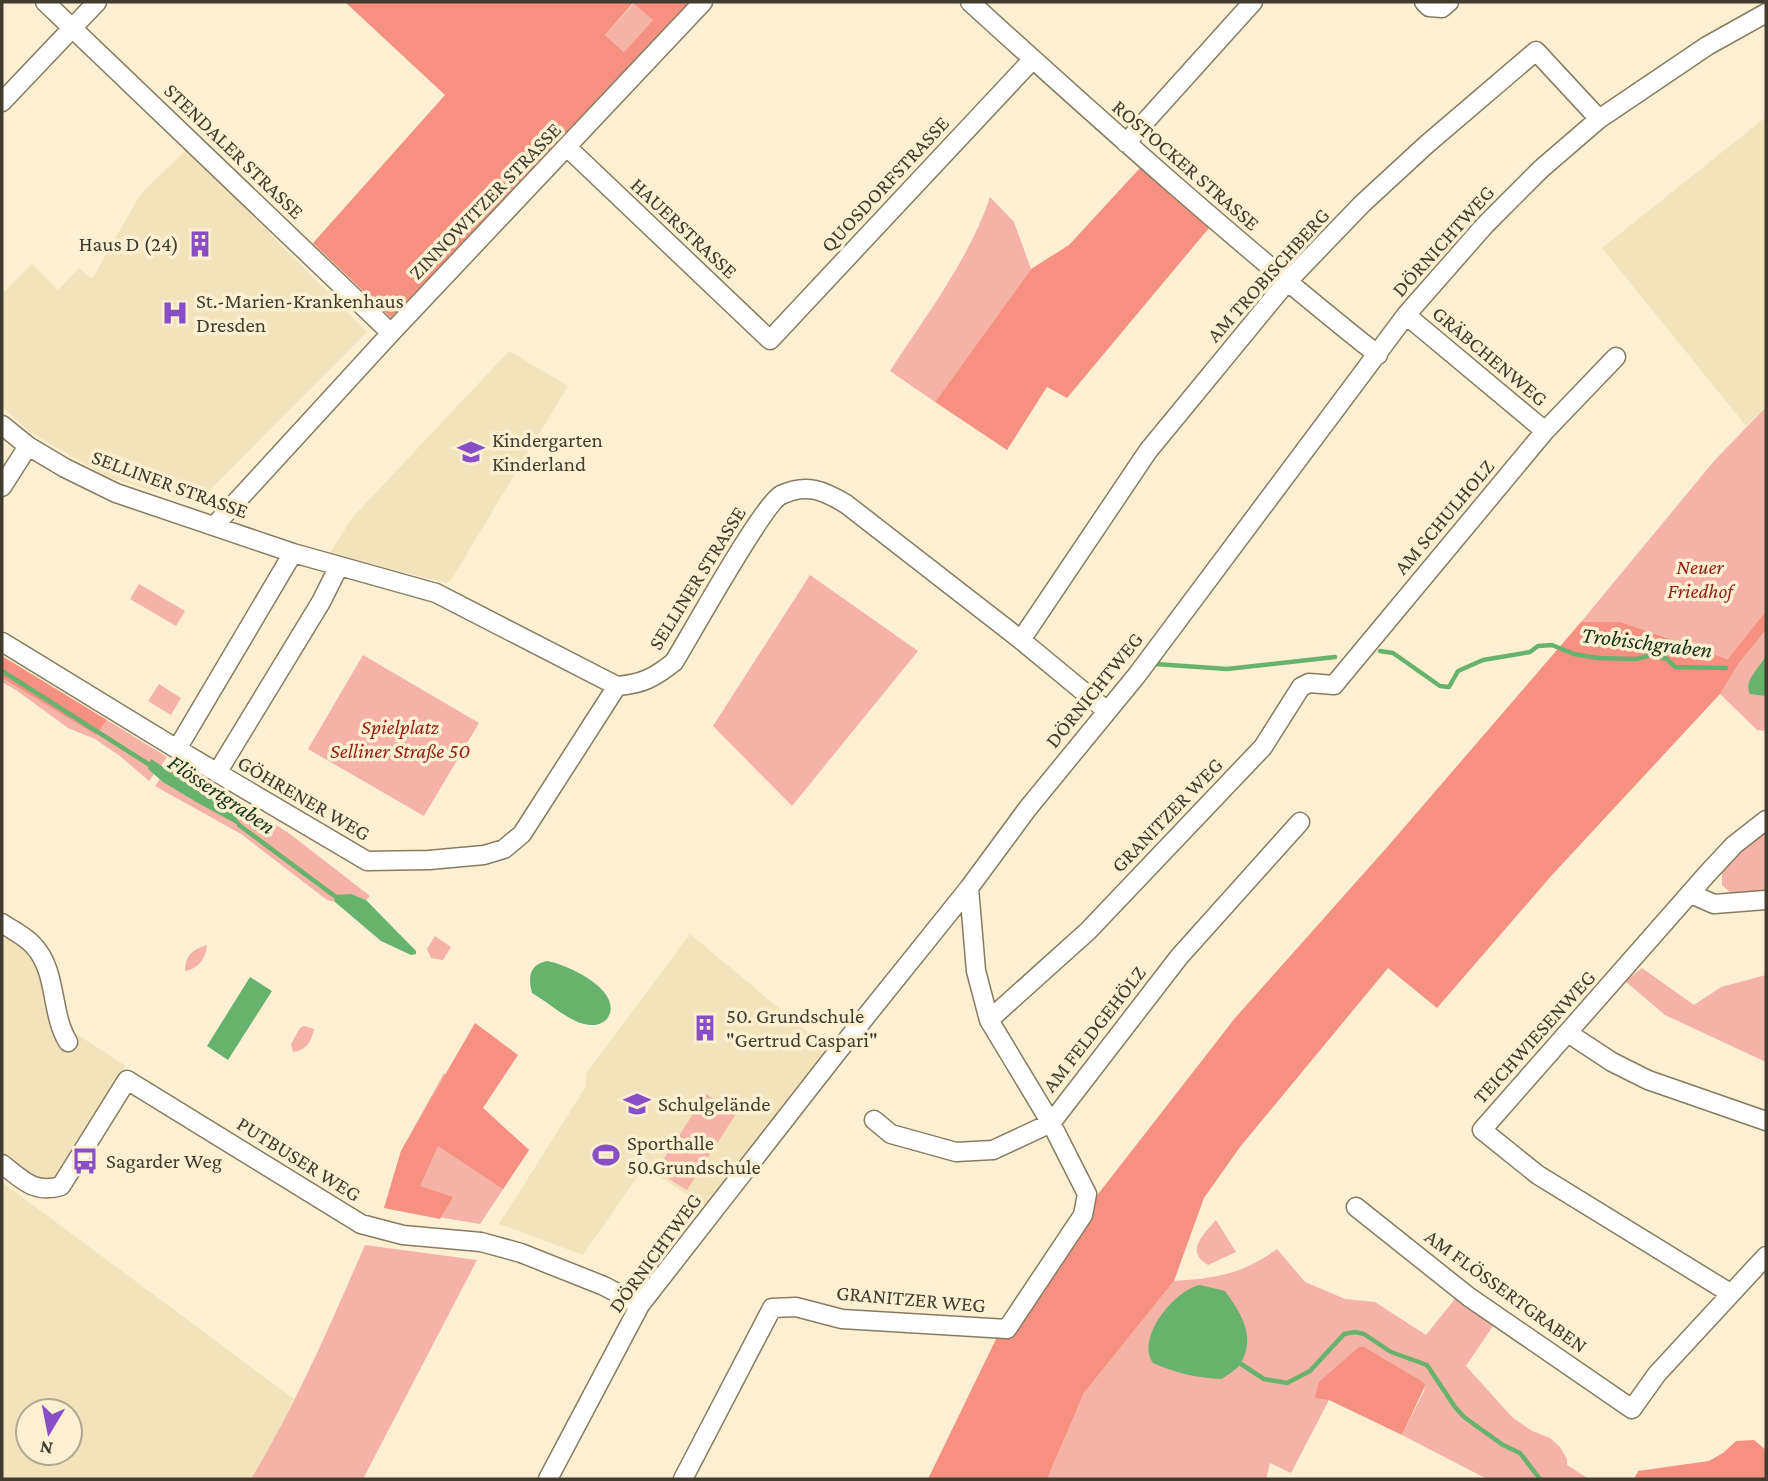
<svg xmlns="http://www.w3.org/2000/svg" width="1768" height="1481" font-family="'Crimson Pro',serif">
<rect width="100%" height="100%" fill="#fdf0d2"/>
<path fill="#f3e3bd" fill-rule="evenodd" d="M 1766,117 L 1766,407 L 1746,426 L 1602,248 Z
M 187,149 L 367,332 L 196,504 L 108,477 L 31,433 L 2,407 L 2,294 L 32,264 L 58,290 L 79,268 L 92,279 L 140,195 Z
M 509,351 L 568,386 L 451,580 L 446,583 L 330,553 L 352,518 Z
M 2,913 L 28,931 L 67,1028 L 126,1066 L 58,1175 L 50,1181 L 42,1183 L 2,1159 Z
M 690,934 L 827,1048 L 705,1206 L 644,1167 L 583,1255 L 499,1224 L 585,1088 L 587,1072 Z
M 2,1182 L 294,1399 L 274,1441 L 251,1479 L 2,1479 ZM 28,1411 L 70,1411 L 70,1453 L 28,1453 Z"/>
<path fill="#f5b2a6" d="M 634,3 L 653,20 L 624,52 L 605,35 Z
M 990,197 L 1014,222 L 1031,269 L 935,402 L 890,371 C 926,315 969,260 990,197 Z
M 1766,407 L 1766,611 L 1729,659 L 1621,622 L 1581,622 L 1714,461 Z
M 810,575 L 918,651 L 792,806 L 713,726 Z
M 139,584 L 185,611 L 176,626 L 130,599 Z
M 1766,630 L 1766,731 L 1757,730 L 1720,694 L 1739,663 Z
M 363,655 L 479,723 L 424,816 L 308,749 Z
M 2,678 L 96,735 L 107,720 L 167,757 L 161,766 L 152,760 L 148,769 L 154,774 L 149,781 L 120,756 L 95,739 L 68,728 L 16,690 L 2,682 Z
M 159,684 L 181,698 L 171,715 L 148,701 Z
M 160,779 L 230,810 L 218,802 L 224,792 L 290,834 L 370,896 L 366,900 L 351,894 L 333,896 L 335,902 L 327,900 L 241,834 L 155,786 Z
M 1766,831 L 1766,891 L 1731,893 L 1722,885 L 1722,872 L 1748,844 Z
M 435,936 L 451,947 L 443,960 L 431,958 L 427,949 Z
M 207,945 C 206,959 198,969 185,971 C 185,956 192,949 207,945 Z
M 1642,968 L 1694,1005 L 1721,987 L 1766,975 L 1766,1062 L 1665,1015 L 1625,981 Z
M 304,1026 L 314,1029 C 311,1042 307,1050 293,1052 L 291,1044 L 300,1028 Z
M 444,1073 L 529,1150 L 480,1224 L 384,1208 L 401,1151 Z
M 706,1094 L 736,1114 L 687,1190 L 656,1171 Z
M 1216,1220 L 1236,1252 L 1208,1265 C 1184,1251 1204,1234 1216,1220 Z
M 365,1245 L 477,1260 L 363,1479 L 251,1479 C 296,1405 330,1325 365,1245 Z
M 1277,1249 L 1305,1282 L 1345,1299 L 1375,1302 L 1426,1335 L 1455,1299 L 1493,1326 L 1466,1366 L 1512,1417 L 1532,1431 L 1550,1438 L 1560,1447 L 1567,1459 L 1567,1465 L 1589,1479 L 1487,1479 L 1402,1435 L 1424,1391 L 1425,1386 L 1329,1400 L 1291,1473 L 1270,1463 L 1266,1479 L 1047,1479 L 1084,1393 L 1174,1281 C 1216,1278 1241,1275 1277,1249 Z"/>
<path fill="#f69181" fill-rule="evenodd" d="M 345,2 L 689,2 L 391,318 L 313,243 L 445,95 ZM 633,3 L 653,20 L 624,52 L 605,35 Z
M 1140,168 L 1209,228 L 1067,398 L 1047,387 L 1007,450 L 935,402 L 1031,269 L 1069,245 Z
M 1766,611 L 1766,630 L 1739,663 L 1720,694 L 1552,875 L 1437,1008 L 1388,968 L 1240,1147 L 1204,1198 L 1174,1281 L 1084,1393 L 1047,1479 L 928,1479 L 997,1337 L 1014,1334 L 1091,1218 L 1095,1198 L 1235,1018 L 1389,845 L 1581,622 L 1621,622 L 1728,659 Z
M 2,656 L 107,720 L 96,735 L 2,678 Z
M 173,761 L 224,792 L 218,802 L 167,770 Z
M 475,1023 L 518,1055 L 483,1108 L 529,1150 L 503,1189 L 438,1146 L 420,1186 L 453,1197 L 440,1219 L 384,1208 L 401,1151 Z
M 1359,1347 L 1364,1347 L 1423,1382 L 1425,1386 L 1402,1435 L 1329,1400 L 1315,1398 L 1319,1382 Z
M 1754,1440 L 1766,1450 L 1766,1479 L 1634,1479 L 1638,1471 L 1709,1461 L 1723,1453 L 1736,1441 Z"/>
<path fill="#67b26d" d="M 1766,655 L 1766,696 L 1750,694 C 1743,679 1760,669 1766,655 Z
M 151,759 L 230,810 L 244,828 L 198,803 L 163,782 L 148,769 Z
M 351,894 L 366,900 L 416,951 L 416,954 L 411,955 L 381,941 L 335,902 L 333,895 Z
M 547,961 C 564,964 593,978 604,992 C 619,1010 607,1030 584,1024 C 567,1020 548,1002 532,993 C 528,977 529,965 547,961 Z
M 250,977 L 272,991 L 228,1060 L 207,1046 Z
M 1200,1285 L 1225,1291 C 1241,1313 1257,1337 1240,1364 C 1237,1370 1228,1374 1222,1379 C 1198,1378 1175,1373 1153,1363 C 1135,1339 1174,1290 1200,1285 Z"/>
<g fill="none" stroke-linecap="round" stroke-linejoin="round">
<path stroke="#67b26d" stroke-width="4.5" d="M 1380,651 L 1393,653 L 1440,686 L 1449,687 L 1458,671 L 1483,660 L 1530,652 L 1538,646 L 1552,645 L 1574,654 L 1598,658 L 1636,659 L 1652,655 L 1667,659 L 1675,667 L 1726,668
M 1155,664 L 1227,669 L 1335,657
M 2,671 L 153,767
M 239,825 L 336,897
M 1241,1364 L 1264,1379 L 1287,1383 L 1310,1371 L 1344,1334 L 1355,1332 L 1364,1334 L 1391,1352 L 1427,1365 L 1455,1407 L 1464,1417 L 1503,1445 L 1520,1453 L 1540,1479"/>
<g stroke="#877c61" stroke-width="21">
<path id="street" d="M 45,2 L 391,333
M 970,2 C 1103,123 1237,243 1378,355
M 1424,2 L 1429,7 L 1442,8 L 1449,2
M 2,102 L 97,2
M 1126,143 L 1253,2
M 568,148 L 770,340 L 1033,59
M 1406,315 L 1545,431
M 2,425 L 28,446 L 65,468 L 116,493 L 293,553 L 436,593 L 617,686 C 642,684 654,678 674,662 C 690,636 763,504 781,495 C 806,483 823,490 846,504 L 1021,640 L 1107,711
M 2,487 L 28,446
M 215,525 L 391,333 L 703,2
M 1021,640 L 1148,451 L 1286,283 L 1362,204 L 1426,145 L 1536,51 L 1599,119
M 2,642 L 177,749 L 367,861 L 429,860 L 484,855 L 504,849 L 522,834 L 617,686
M 177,749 L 293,553
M 217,773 L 321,602 L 339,566
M 1691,894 L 1714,904 L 1766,900
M 2,923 C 12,930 25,936 33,945 C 58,971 50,1013 68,1042
M 989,1020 L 1088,931 L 1263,747 L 1301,687 L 1309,683 L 1334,685 L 1545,431 L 1616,357
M 1568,1033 L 1612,1062 L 1648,1080 L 1766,1121
M 874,1120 L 891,1134 L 956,1152 L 993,1150 L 1051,1123 L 1179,957 L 1300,822
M 2,1164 C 23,1180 34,1194 61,1186 L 127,1080 L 361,1224 L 403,1235 L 481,1242 L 521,1253 L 604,1286 L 640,1305
M 1356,1207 L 1469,1297 L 1632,1409 L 1657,1374 L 1766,1256
M 1730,1293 L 1538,1175 L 1482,1130 L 1707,874 L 1734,845 L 1766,820
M 548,1479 L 640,1305 L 835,1055 L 969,888 L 1028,808 L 1137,675 L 1406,315 L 1485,225 L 1541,169 L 1599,119 L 1707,46 L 1766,13
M 683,1479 L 772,1308 L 796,1307 L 842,1319 L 1007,1329 L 1083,1215 L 1087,1194 L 1051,1123 L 989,1020 L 976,971 L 969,888"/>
</g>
<use href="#street" stroke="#fff" stroke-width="18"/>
</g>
<defs>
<g id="building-bare" transform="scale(2.1)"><path d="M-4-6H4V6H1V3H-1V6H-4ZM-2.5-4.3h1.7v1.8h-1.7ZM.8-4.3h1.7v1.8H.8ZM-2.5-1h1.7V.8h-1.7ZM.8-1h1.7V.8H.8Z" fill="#884ec5" stroke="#fdf0d2" stroke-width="2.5" paint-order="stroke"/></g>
<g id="hospital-bare" transform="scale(2.1)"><path d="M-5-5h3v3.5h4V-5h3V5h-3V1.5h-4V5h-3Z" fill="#884ec5" stroke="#fdf0d2" stroke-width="2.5" paint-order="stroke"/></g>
<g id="school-bare" transform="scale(2.1)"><path d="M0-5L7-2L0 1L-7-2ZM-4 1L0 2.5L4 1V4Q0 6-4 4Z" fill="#884ec5" stroke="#fdf0d2" stroke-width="2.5" paint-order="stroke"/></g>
<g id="stadium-bare" transform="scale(2.1)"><path d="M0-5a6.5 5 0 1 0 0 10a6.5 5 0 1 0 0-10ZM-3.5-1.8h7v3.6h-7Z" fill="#884ec5" stroke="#fdf0d2" stroke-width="2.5" paint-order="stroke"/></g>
<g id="bus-bare" transform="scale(2.1)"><path d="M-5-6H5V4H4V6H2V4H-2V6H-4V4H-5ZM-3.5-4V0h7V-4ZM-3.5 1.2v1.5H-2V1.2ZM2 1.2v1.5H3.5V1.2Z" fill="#884ec5" stroke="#fdf0d2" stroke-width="2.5" paint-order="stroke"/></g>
</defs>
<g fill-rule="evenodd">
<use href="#building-bare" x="200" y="244"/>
<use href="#hospital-bare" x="175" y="313"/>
<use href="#school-bare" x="471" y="452"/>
<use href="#building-bare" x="705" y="1028"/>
<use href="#school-bare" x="637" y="1104"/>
<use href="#stadium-bare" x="606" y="1155"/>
<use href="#bus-bare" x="85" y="1161"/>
</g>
<g text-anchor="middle" stroke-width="7" stroke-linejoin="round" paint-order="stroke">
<g font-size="21" fill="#413c30" stroke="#fdf0d2">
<text transform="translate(234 151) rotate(44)" y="7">STENDALER STRASSE</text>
<text transform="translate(1186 165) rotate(41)" y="7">ROSTOCKER STRASSE</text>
<text transform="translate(885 184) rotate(-47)" y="7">QUOSDORFSTRASSE</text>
<text transform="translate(485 201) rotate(-46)" y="7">ZINNOWITZER STRASSE</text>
<text transform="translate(684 228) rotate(43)" y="7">HAUERSTRASSE</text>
<text transform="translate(1443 241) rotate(-48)" y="7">DÖRNICHTWEG</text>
<text transform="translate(1268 275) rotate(-48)" y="7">AM TROBISCHBERG</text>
<text transform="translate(1490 356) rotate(40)" y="7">GRÄBCHENWEG</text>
<text transform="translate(170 484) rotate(20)" y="7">SELLINER STRASSE</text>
<text transform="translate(1444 517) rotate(-50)" y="7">AM SCHULHOLZ</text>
<text transform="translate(697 578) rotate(-58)" y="7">SELLINER STRASSE</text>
<text transform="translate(1094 690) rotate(-51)" y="7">DÖRNICHTWEG</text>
<text transform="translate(304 798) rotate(30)" y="7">GÖHRENER WEG</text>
<text transform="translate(1167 815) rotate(-46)" y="7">GRANITZER WEG</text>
<text transform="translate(1094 1029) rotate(-52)" y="7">AM FELDGEHÖLZ</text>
<text transform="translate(1534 1037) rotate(-48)" y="7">TEICHWIESENWEG</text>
<text transform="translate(299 1159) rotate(32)" y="7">PUTBUSER WEG</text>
<text transform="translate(655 1253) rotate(-54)" y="7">DÖRNICHTWEG</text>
<text transform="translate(1506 1291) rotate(36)" y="7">AM FLÖSSERTGRABEN</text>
<text transform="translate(911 1299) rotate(5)" y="7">GRANITZER WEG</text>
</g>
<g font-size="21" fill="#413c30" stroke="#fdf0d2" text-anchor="start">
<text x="179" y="251" text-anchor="end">Haus D (24)</text>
<text x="196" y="308">St.-Marien-Krankenhaus<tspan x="196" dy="24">Dresden</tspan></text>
<text x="492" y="447">Kindergarten<tspan x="492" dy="24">Kinderland</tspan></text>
<text x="726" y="1023">50. Grundschule<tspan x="726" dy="24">"Gertrud Caspari"</tspan></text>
<text x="658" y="1111">Schulgelände</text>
<text x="627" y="1150">Sporthalle<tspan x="627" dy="24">50.Grundschule</tspan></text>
<text x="106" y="1168">Sagarder Weg</text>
</g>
<g font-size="21" font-style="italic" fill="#972216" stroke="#fdf0d2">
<text x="1700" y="574">Neuer<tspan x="1700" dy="24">Friedhof</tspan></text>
<text x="400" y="734">Spielplatz<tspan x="400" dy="24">Selliner Straße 50</tspan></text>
</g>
<g font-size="23" font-style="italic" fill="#143317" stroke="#fdf0d2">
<text transform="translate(1647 642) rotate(7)" y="8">Trobischgraben</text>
<text transform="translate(222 794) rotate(34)" y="8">Flössertgraben</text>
</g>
</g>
<rect width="1768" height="1481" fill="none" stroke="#413c30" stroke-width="7"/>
<g transform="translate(49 1432) rotate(190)"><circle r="33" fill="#fdf0d2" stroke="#b2a891" stroke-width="2"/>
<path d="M0-5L12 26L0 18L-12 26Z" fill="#884ec5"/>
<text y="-10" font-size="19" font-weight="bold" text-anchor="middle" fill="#413c30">N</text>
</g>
</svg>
